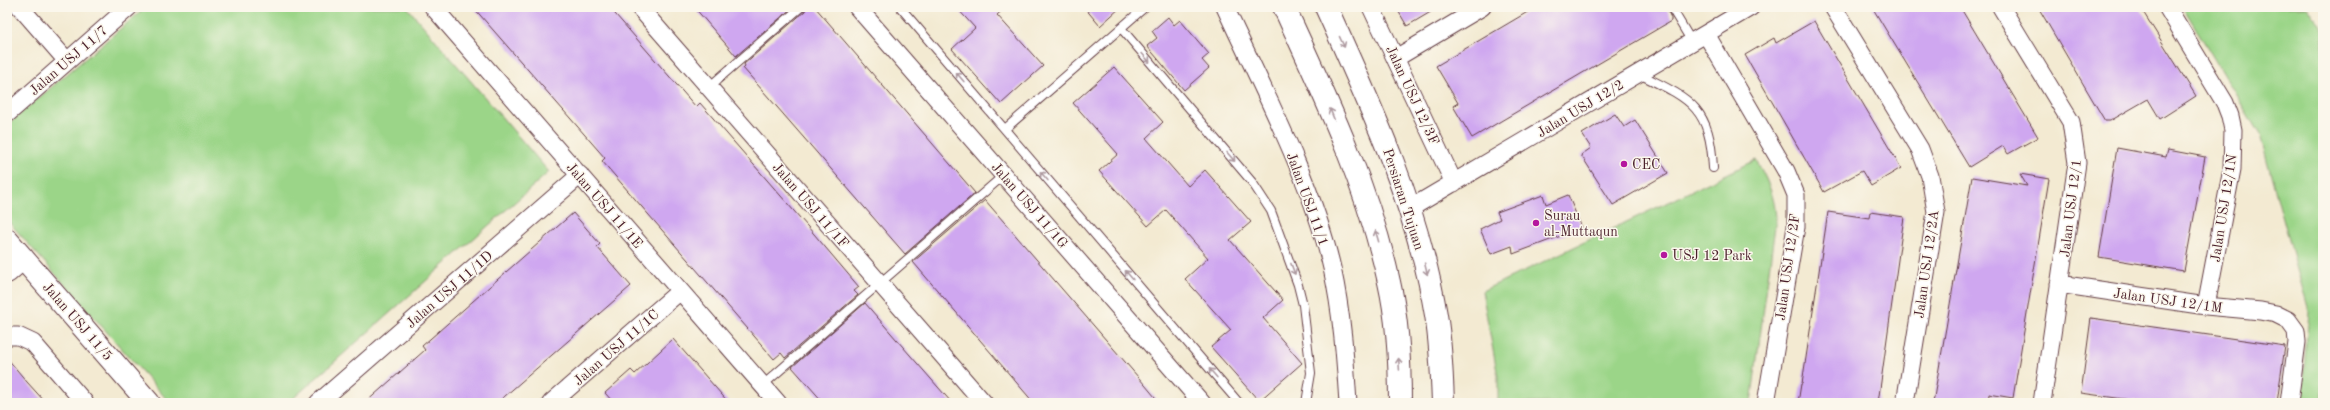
<svg xmlns="http://www.w3.org/2000/svg" width="2330" height="410" font-family="'Old Standard TT',serif">
<rect width="100%" height="100%" fill="#fbf7ec"/>
<filter id="ink" filterUnits="userSpaceOnUse"><feTurbulence type="fractalNoise" baseFrequency=".025" numOctaves="2"/><feDisplacementMap in="SourceGraphic" scale="8" xChannelSelector="R" yChannelSelector="G"/><feConvolveMatrix kernelMatrix="1 2 1 2 8 2 1 2 1" color-interpolation-filters="sRGB"/></filter>
<filter id="wash" filterUnits="userSpaceOnUse"><feTurbulence type="fractalNoise" baseFrequency=".012" numOctaves="4" result="noise"/><feDisplacementMap in="SourceGraphic" scale="16" xChannelSelector="R" yChannelSelector="G"/><feGaussianBlur stdDeviation="0.9" result="paint"/><feColorMatrix in="noise" values="0 0 0 0 0 0 0 0 0 0 0 0 0 0 0 0 0 1.4 0 .05"/><feComposite in="paint" operator="in"/></filter>
<g filter="url(#wash)">
<rect width="100%" height="100%" fill="#f3ead2"/>
<path fill="#9bd588" stroke="#727a5a" d="M 146,7 L 407,7 L 549,172 L 288,403 L 170,403 L 7,220 L 7,125 Z
M 2183,7 L 2308,7 L 2323,30 L 2323,403 L 2301,403 L 2309,312 L 2260,135 Z
M 1756,160 C 1767,179 1775,196 1776,219 L 1751,403 L 1498,403 L 1498,377 L 1482,291 Z"/>
<g id="blocks">
<path fill="#cfa7f0" d="M 473,7 L 609,7 L 696,107 L 700,103 L 814,234 L 859,287 L 854,291 L 858,295 L 785,358 L 781,353 L 774,359 L 602,161 L 605,158 Z
M 694,7 L 793,7 L 736,56 Z
M 806,7 L 815,7 L 975,193 L 905,254 L 743,68 L 745,66 L 744,64 L 805,11 Z
M 956,7 L 1006,7 L 997,15 L 1043,66 L 1001,104 L 952,49 L 975,28 Z
M 1084,7 L 1121,7 L 1100,26 Z
M 1396,7 L 1439,7 L 1407,26 Z
M 1536,7 L 1666,7 L 1671,18 L 1671,21 L 1472,138 L 1453,106 L 1458,103 L 1436,66 Z
M 1872,7 L 1960,7 L 2038,137 L 2008,154 L 2003,146 L 1969,167 Z
M 2038,7 L 2140,7 L 2196,96 L 2160,119 L 2148,99 L 2110,121 L 2105,121 Z
M 1168,17 L 1174,25 L 1180,20 L 1209,54 L 1202,60 L 1209,68 L 1184,90 L 1147,46 L 1157,38 L 1152,31 Z
M 1814,21 L 1901,168 L 1871,186 L 1862,171 L 1824,192 L 1745,55 L 1774,38 L 1776,43 Z
M 1114,67 L 1163,122 L 1146,138 L 1188,186 L 1205,170 L 1251,222 L 1230,240 L 1283,300 L 1263,318 L 1302,363 L 1259,401 L 1211,347 L 1231,330 L 1185,279 L 1208,258 L 1166,210 L 1148,226 L 1099,171 L 1118,154 L 1073,103 Z
M 1615,114 L 1624,127 L 1635,120 L 1668,173 L 1613,205 L 1581,155 L 1591,148 L 1582,134 Z
M 2117,148 L 2166,157 L 2168,150 L 2205,157 L 2184,271 L 2099,257 Z
M 2020,174 L 2049,179 L 2013,398 L 1989,394 L 1988,403 L 1933,403 L 1972,177 L 2027,186 Z
M 1543,195 L 1546,204 L 1568,195 L 1582,228 L 1513,254 L 1512,246 L 1491,254 L 1480,229 L 1500,219 L 1497,212 Z
M 985,200 L 1145,385 L 1160,403 L 1034,403 L 1004,368 L 913,262 Z
M 1828,212 L 1869,218 L 1870,212 L 1904,217 L 1878,403 L 1798,403 L 1801,384 L 1802,384 Z
M 573,213 L 600,244 L 597,247 L 631,286 L 497,403 L 365,403 L 425,350 L 422,346 Z
M 865,303 L 903,347 L 952,403 L 824,403 L 792,367 Z
M 2091,318 L 2285,346 L 2277,403 L 2152,403 L 2081,393 Z
M 673,339 L 729,403 L 614,403 L 605,393 L 631,370 L 635,374 Z
M 7,358 L 27,382 L 46,403 L 7,403 Z"/>
</g>
</g>
<g filter="url(#ink)">
<use href="#blocks" fill-opacity="0" stroke="#633d44" stroke-width="1"/>
<g fill="none" stroke-linecap="round" stroke-linejoin="round">
<g stroke="#633d44" stroke-width="10">
<path id="lane" d="M 900,7 L 1239,403
M 1671,7 L 1692,42
M 1121,28 L 1252,182 L 1271,211 L 1298,285 L 1303,305 L 1311,373 L 1306,403
M 1639,74 C 1690,99 1710,106 1713,168
M 709,87 L 801,7
M 1005,129 L 1145,7
M 763,385 L 1004,175"/>
</g>
<g stroke="#633d44" stroke-width="19">
<path id="street" d="M 20,7 L 67,61
M 433,7 L 778,403
M 639,7 L 984,403
M 857,7 L 1202,403
M 1225,7 C 1262,88 1312,181 1332,268 C 1342,313 1345,357 1348,403
M 1371,7 L 1454,183
M 1833,7 L 1920,149 L 1930,176 L 1936,212 L 1905,403
M 2001,7 L 2071,122 L 2077,163 L 2042,403
M 2167,7 L 2225,103 L 2230,116 L 2233,130 L 2232,169 L 2206,306
M 1706,34 L 1786,171 L 1796,195 L 1796,227 L 1766,403
M 1396,58 L 1482,7
M 7,114 L 129,7
M 1409,209 L 1751,7
M 2059,284 L 2206,306 L 2261,311 L 2276,314 L 2288,320 L 2296,331 L 2297,342 L 2289,403
M 7,336 L 18,336 L 33,343 L 85,403
M 318,403 L 580,175
M 551,403 L 680,291"/>
</g>
<g stroke="#633d44" stroke-width="24">
<path id="secondary" d="M 1284,7 C 1325,96 1368,186 1389,282 C 1398,321 1400,363 1400,403
M 1326,7 C 1371,106 1418,207 1436,315 C 1441,344 1442,374 1443,403
M 7,240 L 149,403
M 7,272 L 23,258"/>
</g>
<use href="#lane" stroke="#fff" stroke-width="8"/>
<use href="#street" stroke="#fff" stroke-width="17"/>
<use href="#secondary" stroke="#fff" stroke-width="22"/>
</g>
<defs><path id="oneway-shaft" d="M-6 0H5M1.5-3L5.5 0L1.5 3" fill="none" stroke-width="1.6" stroke-linecap="round" stroke-linejoin="round"/></defs>
<g stroke="#ae9aa0">
<use href="#oneway-shaft" transform="translate(1342 42) rotate(65)"/>
<use href="#oneway-shaft" transform="translate(1146 58) rotate(49)"/>
<use href="#oneway-shaft" transform="translate(960 77) rotate(-130)"/>
<use href="#oneway-shaft" transform="translate(1332 114) rotate(-112)"/>
<use href="#oneway-shaft" transform="translate(1231 157) rotate(49)"/>
<use href="#oneway-shaft" transform="translate(1044 176) rotate(-131)"/>
<use href="#oneway-shaft" transform="translate(1377 236) rotate(-106)"/>
<use href="#oneway-shaft" transform="translate(1293 269) rotate(69)"/>
<use href="#oneway-shaft" transform="translate(1426 269) rotate(76)"/>
<use href="#oneway-shaft" transform="translate(1129 275) rotate(-131)"/>
<use href="#oneway-shaft" transform="translate(1399 364) rotate(-94)"/>
<use href="#oneway-shaft" transform="translate(1213 373) rotate(-131)"/>
</g>
</g>
<g fill="#b5179e" stroke="#fbf7ec" stroke-width="1.5">
<circle cx="1624" cy="164" r="4"/>
<circle cx="1536" cy="223" r="4"/>
<circle cx="1664" cy="255" r="4"/>
</g>
<g text-anchor="middle" stroke-width="3" stroke-linejoin="round" paint-order="stroke">
<g font-size="14" fill="#4a1f2b" stroke="#fbf7ec">
<text transform="translate(68 60) rotate(-41)" y="5">Jalan USJ 11/7</text>
<text transform="translate(1413 95) rotate(65)" y="5">Jalan USJ 12/3F</text>
<text transform="translate(1580 108) rotate(-31)" y="5">Jalan USJ 12/2</text>
<text transform="translate(1308 199) rotate(70)" y="5">Jalan USJ 11/1</text>
<text transform="translate(1404 199) rotate(72)" y="5">Persiaran Tujuan</text>
<text transform="translate(605 205) rotate(49)" y="5">Jalan USJ 11/1E</text>
<text transform="translate(811 205) rotate(49)" y="5">Jalan USJ 11/1F</text>
<text transform="translate(1030 205) rotate(49)" y="5">Jalan USJ 11/1G</text>
<text transform="translate(2070 208) rotate(-83)" y="5">Jalan USJ 12/1</text>
<text transform="translate(2223 208) rotate(-81)" y="5">Jalan USJ 12/1N</text>
<text transform="translate(1926 264) rotate(-82)" y="5">Jalan USJ 12/2A</text>
<text transform="translate(1787 267) rotate(-82)" y="5">Jalan USJ 12/2F</text>
<text transform="translate(449 289) rotate(-41)" y="5">Jalan USJ 11/1D</text>
<text transform="translate(2168 300) rotate(8)" y="5">Jalan USJ 12/1M</text>
<text transform="translate(78 321) rotate(49)" y="5">Jalan USJ 11/5</text>
<text transform="translate(616 347) rotate(-41)" y="5">Jalan USJ 11/1C</text>
</g>
<g font-size="14" fill="#4a1f2b" stroke="#fbf7ec" text-anchor="start">
<text x="1632" y="169">CEC</text>
<text x="1544" y="220">Surau<tspan x="1544" dy="16">al-Muttaqun</tspan></text>
<text x="1672" y="260">USJ 12 Park</text>
</g>
</g>
<rect width="2330" height="410" fill="none" stroke="#fbf7ec" stroke-width="24"/>
</svg>
